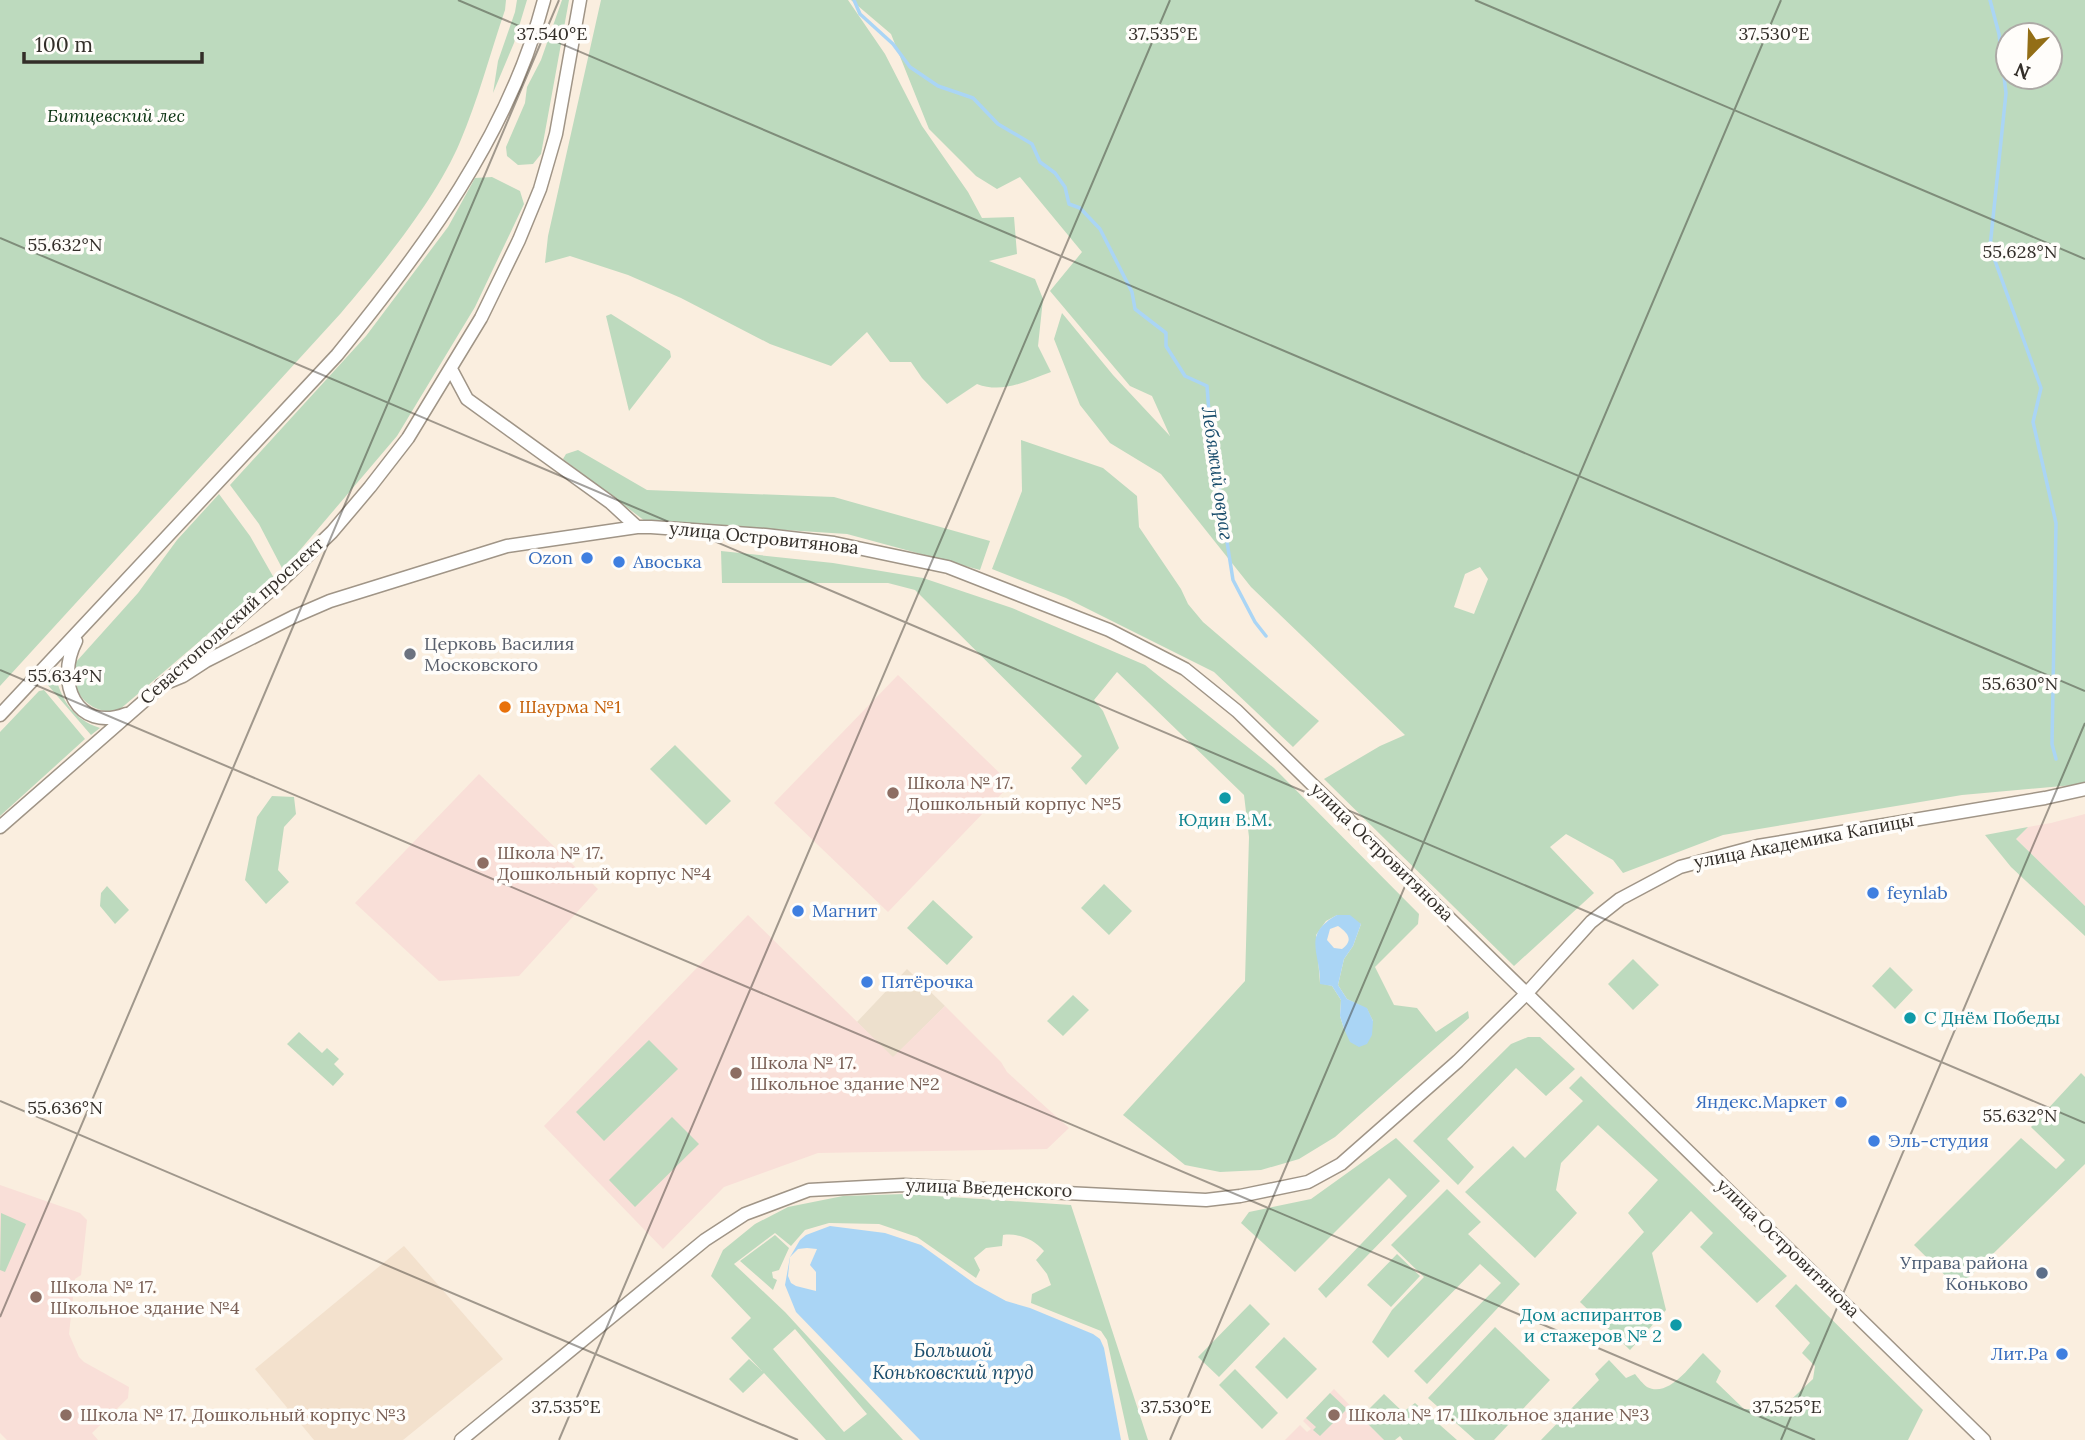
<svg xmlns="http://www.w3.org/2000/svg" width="2085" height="1440" font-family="Lora,serif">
<rect width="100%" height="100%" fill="#faeedf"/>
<path fill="#ede0cd" d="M 907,969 L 945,1006 L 893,1058 L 857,1022 Z"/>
<path fill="#f3e1cd" d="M 404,1246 L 503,1359 L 403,1440 L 314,1440 L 255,1369 Z"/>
<path fill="#f9dfd8" d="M 898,675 L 1011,784 L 888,912 L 774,803 Z
M 479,774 L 598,889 L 519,976 L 439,981 L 355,903 Z
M 2085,814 L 2085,906 L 2016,839 L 2028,827 L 2051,823 Z
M 748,915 L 893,1057 L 945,1006 L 1001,1062 L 1007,1072 L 1069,1128 L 1047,1149 L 818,1153 L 724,1187 L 663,1249 L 544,1126 Z
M 0,1185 L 80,1213 L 87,1220 L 81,1275 L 75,1279 L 69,1334 L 79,1357 L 84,1362 L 129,1387 L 128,1398 L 92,1433 L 98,1440 L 7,1440 L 0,1433 Z
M 1334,1389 L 1384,1440 L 1285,1440 L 1300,1425 L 1307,1432 L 1311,1429 L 1303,1421 Z"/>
<path fill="#bddabe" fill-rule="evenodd" d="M 0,0 L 506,0 L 505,10 C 490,54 478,100 460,142 C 436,199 381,266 341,313 L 0,686 Z
M 517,0 L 527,0 L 514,43 L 493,93 L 498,61 L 515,12 Z
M 562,0 L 569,0 L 541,154 L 533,164 L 518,165 L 507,156 L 506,147 L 525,103 L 527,87 L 541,60 Z
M 601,0 L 848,0 L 885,54 L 922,126 L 968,192 L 982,218 L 1014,217 L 1017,254 L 989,261 L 1035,279 L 1043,299 L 1038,346 L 1051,372 C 1026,381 1003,394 977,384 L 947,404 L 922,378 L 911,362 L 890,362 L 867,332 L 831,366 L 770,344 L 681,298 L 628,275 L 570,256 L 545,263 L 548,236 Z
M 851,0 L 2085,0 L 2085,784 L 1962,795 L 1723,835 L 1623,873 L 1613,860 L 1566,834 L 1550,847 L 1594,893 L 1514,966 L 1324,779 L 1380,746 L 1405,735 L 1251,587 L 1161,474 L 1110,443 L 1080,405 L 1054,339 L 1062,313 L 1113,375 L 1170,436 L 1152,396 L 1130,386 L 1050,291 L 1082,252 L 1020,177 L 997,189 L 976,176 L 929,129 L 891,34 ZM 2008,35 L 2050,35 L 2050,77 L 2008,77 ZM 1480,567 L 1488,579 L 1474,614 L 1454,607 L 1465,574 Z
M 492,177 L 520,191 L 524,204 L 475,307 L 397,436 L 283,570 L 259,524 L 230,485 L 366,336 L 448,227 L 475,178 Z
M 611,314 L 670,351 L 671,357 L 629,411 L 606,316 Z
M 1021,440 L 1103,468 L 1137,496 L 1139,527 L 1181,589 L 1188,604 L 1203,622 L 1319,721 L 1293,747 L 1214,672 L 1066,598 L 992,569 L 1022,491 Z
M 578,450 L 647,490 L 834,497 L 990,541 L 980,570 L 847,534 L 645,521 L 563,459 L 566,454 Z
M 219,494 L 250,536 L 274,578 L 119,710 C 91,717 66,690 76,662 L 138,593 L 177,540 Z
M 721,551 L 833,563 L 923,578 L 1012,608 L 1145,665 L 1274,768 L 1419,914 L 1418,924 L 1375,967 L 1394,1005 L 1417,1008 L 1436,1032 L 1468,1011 L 1469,1018 L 1335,1137 L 1299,1159 L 1261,1170 L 1220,1172 L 1185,1165 L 1123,1115 L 1245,981 L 1249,837 L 1244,795 L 1117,672 L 1094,700 L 1103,711 L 1119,748 L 1086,785 L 1071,768 L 1082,756 L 915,590 L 888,583 L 722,583 ZM 1337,915 L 1361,924 L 1353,946 L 1344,959 L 1338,985 L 1347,999 L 1367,1009 L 1373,1021 L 1344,1029 L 1340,1016 L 1341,1000 L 1332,986 L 1320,983 L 1316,935 L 1326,921 Z
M 55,674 C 61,700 74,720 100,728 L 91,735 L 46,683 Z
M 44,690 L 85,739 L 0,816 L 0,732 L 39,691 Z
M 675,745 L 731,801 L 706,825 L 650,769 Z
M 272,796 L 294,797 L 296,814 L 284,827 L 278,870 L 289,882 L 266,904 L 245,880 L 257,817 Z
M 2028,827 L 2016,839 L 2085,906 L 2085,936 L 2011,867 L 1985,835 Z
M 1104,884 L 1132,911 L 1109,935 L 1081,908 Z
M 107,886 L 129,910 L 115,924 L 100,906 L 101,893 Z
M 933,900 L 973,937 L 947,965 L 907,928 Z
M 1633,959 L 1659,985 L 1633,1010 L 1608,984 Z
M 1890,967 L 1913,990 L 1895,1009 L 1872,986 Z
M 1073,995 L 1089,1010 L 1063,1036 L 1047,1021 Z
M 299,1032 L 322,1053 L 327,1048 L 339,1059 L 334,1064 L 344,1074 L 333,1086 L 287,1044 Z
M 1528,1037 L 1540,1037 L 1575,1069 L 1546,1096 L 1516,1068 L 1447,1139 L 1474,1167 L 1458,1185 L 1413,1141 L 1511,1044 Z
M 649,1040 L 678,1069 L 604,1141 L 576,1112 Z
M 2081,1073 L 2085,1077 L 2085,1164 L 1958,1288 L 1914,1245 L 2021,1138 L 2056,1169 L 2065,1160 L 2031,1127 Z
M 1581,1076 L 1787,1276 L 1757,1303 L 1700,1247 L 1713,1233 L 1691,1211 L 1652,1253 L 1666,1310 L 1630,1350 L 1580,1302 L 1644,1232 L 1628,1213 L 1658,1180 L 1598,1125 L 1561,1163 L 1556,1190 L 1577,1213 L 1535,1258 L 1465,1192 L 1513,1146 L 1525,1158 L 1583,1101 L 1569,1088 Z
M 672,1117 L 699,1144 L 635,1207 L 609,1180 Z
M 1396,1138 L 1440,1181 L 1326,1298 L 1318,1289 L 1407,1196 L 1389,1178 L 1295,1272 L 1241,1223 L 1249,1212 L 1311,1199 Z
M 1447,1189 L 1481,1222 L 1468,1234 L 1520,1284 L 1427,1384 L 1414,1371 L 1501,1283 L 1480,1264 L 1388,1358 L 1372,1342 L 1392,1310 L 1424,1277 L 1391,1245 Z
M 905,1194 L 1071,1205 L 1148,1440 L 1129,1440 L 1107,1340 L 1101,1331 L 1031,1303 L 1032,1294 L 1051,1285 L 1047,1274 L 1036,1260 L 1044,1251 C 1034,1239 1019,1233 1003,1235 L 1002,1246 L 986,1248 L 974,1258 L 980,1270 L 976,1278 L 917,1237 L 879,1224 L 829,1223 L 805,1230 L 791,1246 L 775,1233 L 734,1264 L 785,1312 L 903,1440 L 826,1440 L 764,1373 L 743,1393 L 729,1379 L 749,1359 L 762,1371 L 731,1338 L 751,1318 L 711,1276 L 723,1250 L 755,1224 L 788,1207 L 843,1196 ZM 795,1329 L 867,1414 L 844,1432 L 773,1349 Z
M 1,1213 L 26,1224 L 5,1272 L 0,1270 Z
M 775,1235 L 789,1248 L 779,1270 L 772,1272 L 773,1278 L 777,1280 L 773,1290 L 740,1261 Z
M 1397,1254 L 1420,1276 L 1391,1307 L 1367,1285 Z
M 1796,1284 L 1923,1410 L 1908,1440 L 1541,1440 L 1599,1380 L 1595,1374 L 1609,1360 L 1626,1378 L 1635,1374 C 1638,1378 1643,1384 1647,1387 C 1669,1398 1690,1366 1703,1353 L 1721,1371 L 1716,1382 L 1744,1409 L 1780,1410 L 1813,1379 L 1815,1366 L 1802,1353 L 1810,1343 L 1775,1306 Z
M 1250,1304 L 1270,1324 L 1219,1377 L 1198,1357 Z
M 1495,1327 L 1550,1380 L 1494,1440 L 1475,1440 L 1428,1398 Z
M 1284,1337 L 1317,1369 L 1287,1399 L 1255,1367 Z
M 1235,1369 L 1278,1413 L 1262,1429 L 1219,1385 Z
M 1330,1393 L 1347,1409 L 1320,1436 L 1313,1430 L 1316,1427 L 1306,1418 Z
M 1384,1394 L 1403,1412 L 1415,1403 L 1457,1440 L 1403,1440 L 1400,1436 L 1395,1440 L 1384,1440 L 1361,1417 Z"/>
<path fill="#aad5f5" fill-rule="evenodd" d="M 1337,915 L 1350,915 L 1361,924 L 1353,946 L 1344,959 L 1338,985 L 1347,999 L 1367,1008 L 1373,1021 L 1372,1035 L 1367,1044 L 1359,1047 L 1350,1042 L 1344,1029 L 1340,1016 L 1341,1000 L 1332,986 L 1320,984 C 1321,953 1301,935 1337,915 ZM 1338,926 C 1348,933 1354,940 1342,949 L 1334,948 L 1327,940 L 1330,929 Z
M 830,1226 L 885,1233 L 921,1245 L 975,1284 L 1006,1301 L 1030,1308 L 1093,1334 L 1100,1339 L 1104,1348 L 1121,1440 L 920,1440 L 796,1312 L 785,1285 L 790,1257 L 800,1240 L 806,1235 Z"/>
<path fill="#faeedf" d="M 807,1248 L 817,1249 L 810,1265 L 816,1272 L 816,1291 L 796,1286 L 791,1283 L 788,1276 L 790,1257 L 798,1249 Z"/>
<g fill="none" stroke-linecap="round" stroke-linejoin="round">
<path stroke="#aad5f5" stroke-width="3.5" d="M 854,0 L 860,14 L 893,44 L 910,67 L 938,86 L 973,98 L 998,124 L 1032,144 L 1040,162 L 1055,173 L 1065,187 L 1069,204 L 1080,208 L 1100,229 L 1132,292 L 1135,309 L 1166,333 L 1166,346 L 1185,376 L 1207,386 L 1211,440 L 1233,580 L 1255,622 L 1266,636
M 1990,0 L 1999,34 L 2006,93 L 1990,247 L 2041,388 L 2033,422 L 2056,523 L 2052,744 L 2056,759"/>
<g stroke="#a09587" stroke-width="15">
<path id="secondary" d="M 451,369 L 467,399 L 611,503 L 637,527
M 76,641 C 55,682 76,733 126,714
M 161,685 L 183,676 L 206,661 L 293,617 L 330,601 L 507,546 L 637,527 L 651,527 L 765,535 L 834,543 L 948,567 L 1109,630 L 1185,669 L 1237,711 L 1984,1440
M 0,715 L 337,355 C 424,248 509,135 544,0
M 0,827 L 279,583 L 332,532 L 370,487 L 408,438 L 481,318 L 519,240 L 540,189 L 556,134 L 580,0
M 461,1440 L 705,1240 L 745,1214 L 809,1190 L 904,1185 L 1206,1200 L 1240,1196 L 1308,1182 L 1341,1164 L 1458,1061 L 1527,993 L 1591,922 L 1620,899 L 1680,867 L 1758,846 L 2045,798 L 2085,789"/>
</g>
<use href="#secondary" stroke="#fff" stroke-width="12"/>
</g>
<path fill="none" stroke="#332e29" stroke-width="2" stroke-opacity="0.45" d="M 458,0 L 2085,691M 1475,0 L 2085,259M 0,238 L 2085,1123M 0,670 L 1815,1440M 0,1101 L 798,1440M 0,1317 L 559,0M 559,1440 L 1170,0M 1170,1440 L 1781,0M 1781,1440 L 2085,723"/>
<g fill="#3f7fe0" stroke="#fffdfa" stroke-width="2.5">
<circle cx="587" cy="558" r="7"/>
<circle cx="619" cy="562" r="7"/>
<circle cx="1873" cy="893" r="7"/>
<circle cx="798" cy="911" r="7"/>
<circle cx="867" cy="982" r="7"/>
<circle cx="1841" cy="1102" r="7"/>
<circle cx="1874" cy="1141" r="7"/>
<circle cx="2062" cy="1354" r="7"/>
</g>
<circle fill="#6b7280" stroke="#fffdfa" stroke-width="2.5" cx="410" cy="654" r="7"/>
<circle fill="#e8710a" stroke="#fffdfa" stroke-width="2.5" cx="505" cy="707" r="7"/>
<g fill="#8d6e63" stroke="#fffdfa" stroke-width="2.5">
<circle cx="893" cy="793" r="7"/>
<circle cx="483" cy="863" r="7"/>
<circle cx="736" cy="1073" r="7"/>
<circle cx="36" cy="1297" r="7"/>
<circle cx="66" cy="1415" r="7"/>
<circle cx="1334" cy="1415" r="7"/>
</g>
<g fill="#0f9aa8" stroke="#fffdfa" stroke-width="2.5">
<circle cx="1225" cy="798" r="7"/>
<circle cx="1910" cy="1018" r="7"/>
<circle cx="1676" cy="1325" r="7"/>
</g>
<circle fill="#5c6f8a" stroke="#fffdfa" stroke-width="2.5" cx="2042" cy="1273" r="7"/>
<g text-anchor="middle" stroke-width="7" stroke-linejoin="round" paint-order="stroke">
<g font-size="18" font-style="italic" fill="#0a3311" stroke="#fffdfa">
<text x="116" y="122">Битцевский лес</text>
</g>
<g font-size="18" fill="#332e29" stroke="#fffdfa">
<text transform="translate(764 538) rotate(6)" y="6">улица Островитянова</text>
<text transform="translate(232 621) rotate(-42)" y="6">Севастопольский проспект</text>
<text transform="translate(1804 841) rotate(-11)" y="6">улица Академика Капицы</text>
<text transform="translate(1382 852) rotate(44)" y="6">улица Островитянова</text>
<text transform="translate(989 1188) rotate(2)" y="6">улица Введенского</text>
<text transform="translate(1788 1248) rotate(44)" y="6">улица Островитянова</text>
</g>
<g font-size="18" fill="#366cbe" stroke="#fffdfa" text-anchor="start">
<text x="573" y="564" text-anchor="end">Ozon</text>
<text x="633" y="568">Авоська</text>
<text x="1887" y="899">feynlab</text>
<text x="812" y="917">Магнит</text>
<text x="881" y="988">Пятёрочка</text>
<text x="1827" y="1108" text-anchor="end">Яндекс.Маркет</text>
<text x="1888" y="1147">Эль-студия</text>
<text x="2048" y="1360" text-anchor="end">Лит.Ра</text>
</g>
<g font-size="18" fill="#5b616d" stroke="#fffdfa" text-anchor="start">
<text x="424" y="650">Церковь Василия<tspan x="424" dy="21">Московского</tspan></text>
</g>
<g font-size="18" fill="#c56008" stroke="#fffdfa" text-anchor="start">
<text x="519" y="713">Шаурма №1</text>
</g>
<g font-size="18" fill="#785e54" stroke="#fffdfa" text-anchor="start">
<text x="907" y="789">Школа № 17.<tspan x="907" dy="21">Дошкольный корпус №5</tspan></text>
<text x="497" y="859">Школа № 17.<tspan x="497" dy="21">Дошкольный корпус №4</tspan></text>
<text x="750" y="1069">Школа № 17.<tspan x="750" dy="21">Школьное здание №2</tspan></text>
<text x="50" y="1293">Школа № 17.<tspan x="50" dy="21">Школьное здание №4</tspan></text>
<text x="80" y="1421">Школа № 17. Дошкольный корпус №3</text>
<text x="1348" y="1421">Школа № 17. Школьное здание №3</text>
</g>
<g font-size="18" fill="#0d838f" stroke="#fffdfa">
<text x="1225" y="826">Юдин В.М.</text>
<text x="1924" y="1024" text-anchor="start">С Днём Победы</text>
<text x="1662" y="1321" text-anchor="end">Дом аспирантов<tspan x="1662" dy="21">и стажеров № 2</tspan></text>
</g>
<g font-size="18" fill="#4e5e75" stroke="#fffdfa" text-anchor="end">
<text x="2028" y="1269">Управа района<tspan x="2028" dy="21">Коньково</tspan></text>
</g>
<g font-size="19" font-style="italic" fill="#1a4d6c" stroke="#fffdfa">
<text transform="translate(1218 473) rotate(82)" y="7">Лебяжий овраг</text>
<text x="953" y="1357">Большой<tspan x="953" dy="22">Коньковский пруд</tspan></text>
</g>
</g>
<g font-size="18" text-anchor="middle" fill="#332e29" stroke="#fffdfa" stroke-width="7" stroke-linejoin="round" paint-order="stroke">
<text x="552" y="40">37.540°E</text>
<text x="1163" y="40">37.535°E</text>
<text x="1774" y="40">37.530°E</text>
<text x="65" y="251">55.632°N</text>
<text x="2020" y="258">55.628°N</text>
<text x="65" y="682">55.634°N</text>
<text x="2020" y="690">55.630°N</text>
<text x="65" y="1114">55.636°N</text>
<text x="2020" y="1122">55.632°N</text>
<text x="566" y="1413">37.535°E</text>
<text x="1176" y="1413">37.530°E</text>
<text x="1787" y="1413">37.525°E</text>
</g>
<g transform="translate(2029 56) rotate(203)"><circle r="33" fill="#fffdfa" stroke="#adaaa6" stroke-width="2"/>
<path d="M0-5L12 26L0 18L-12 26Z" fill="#936e16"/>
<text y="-10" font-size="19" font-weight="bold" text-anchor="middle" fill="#332e29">N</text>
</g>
<path d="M24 52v10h178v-10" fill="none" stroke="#332e29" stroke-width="3.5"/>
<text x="35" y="52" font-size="21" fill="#332e29" stroke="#fffdfa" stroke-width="5" paint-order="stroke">100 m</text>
</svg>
